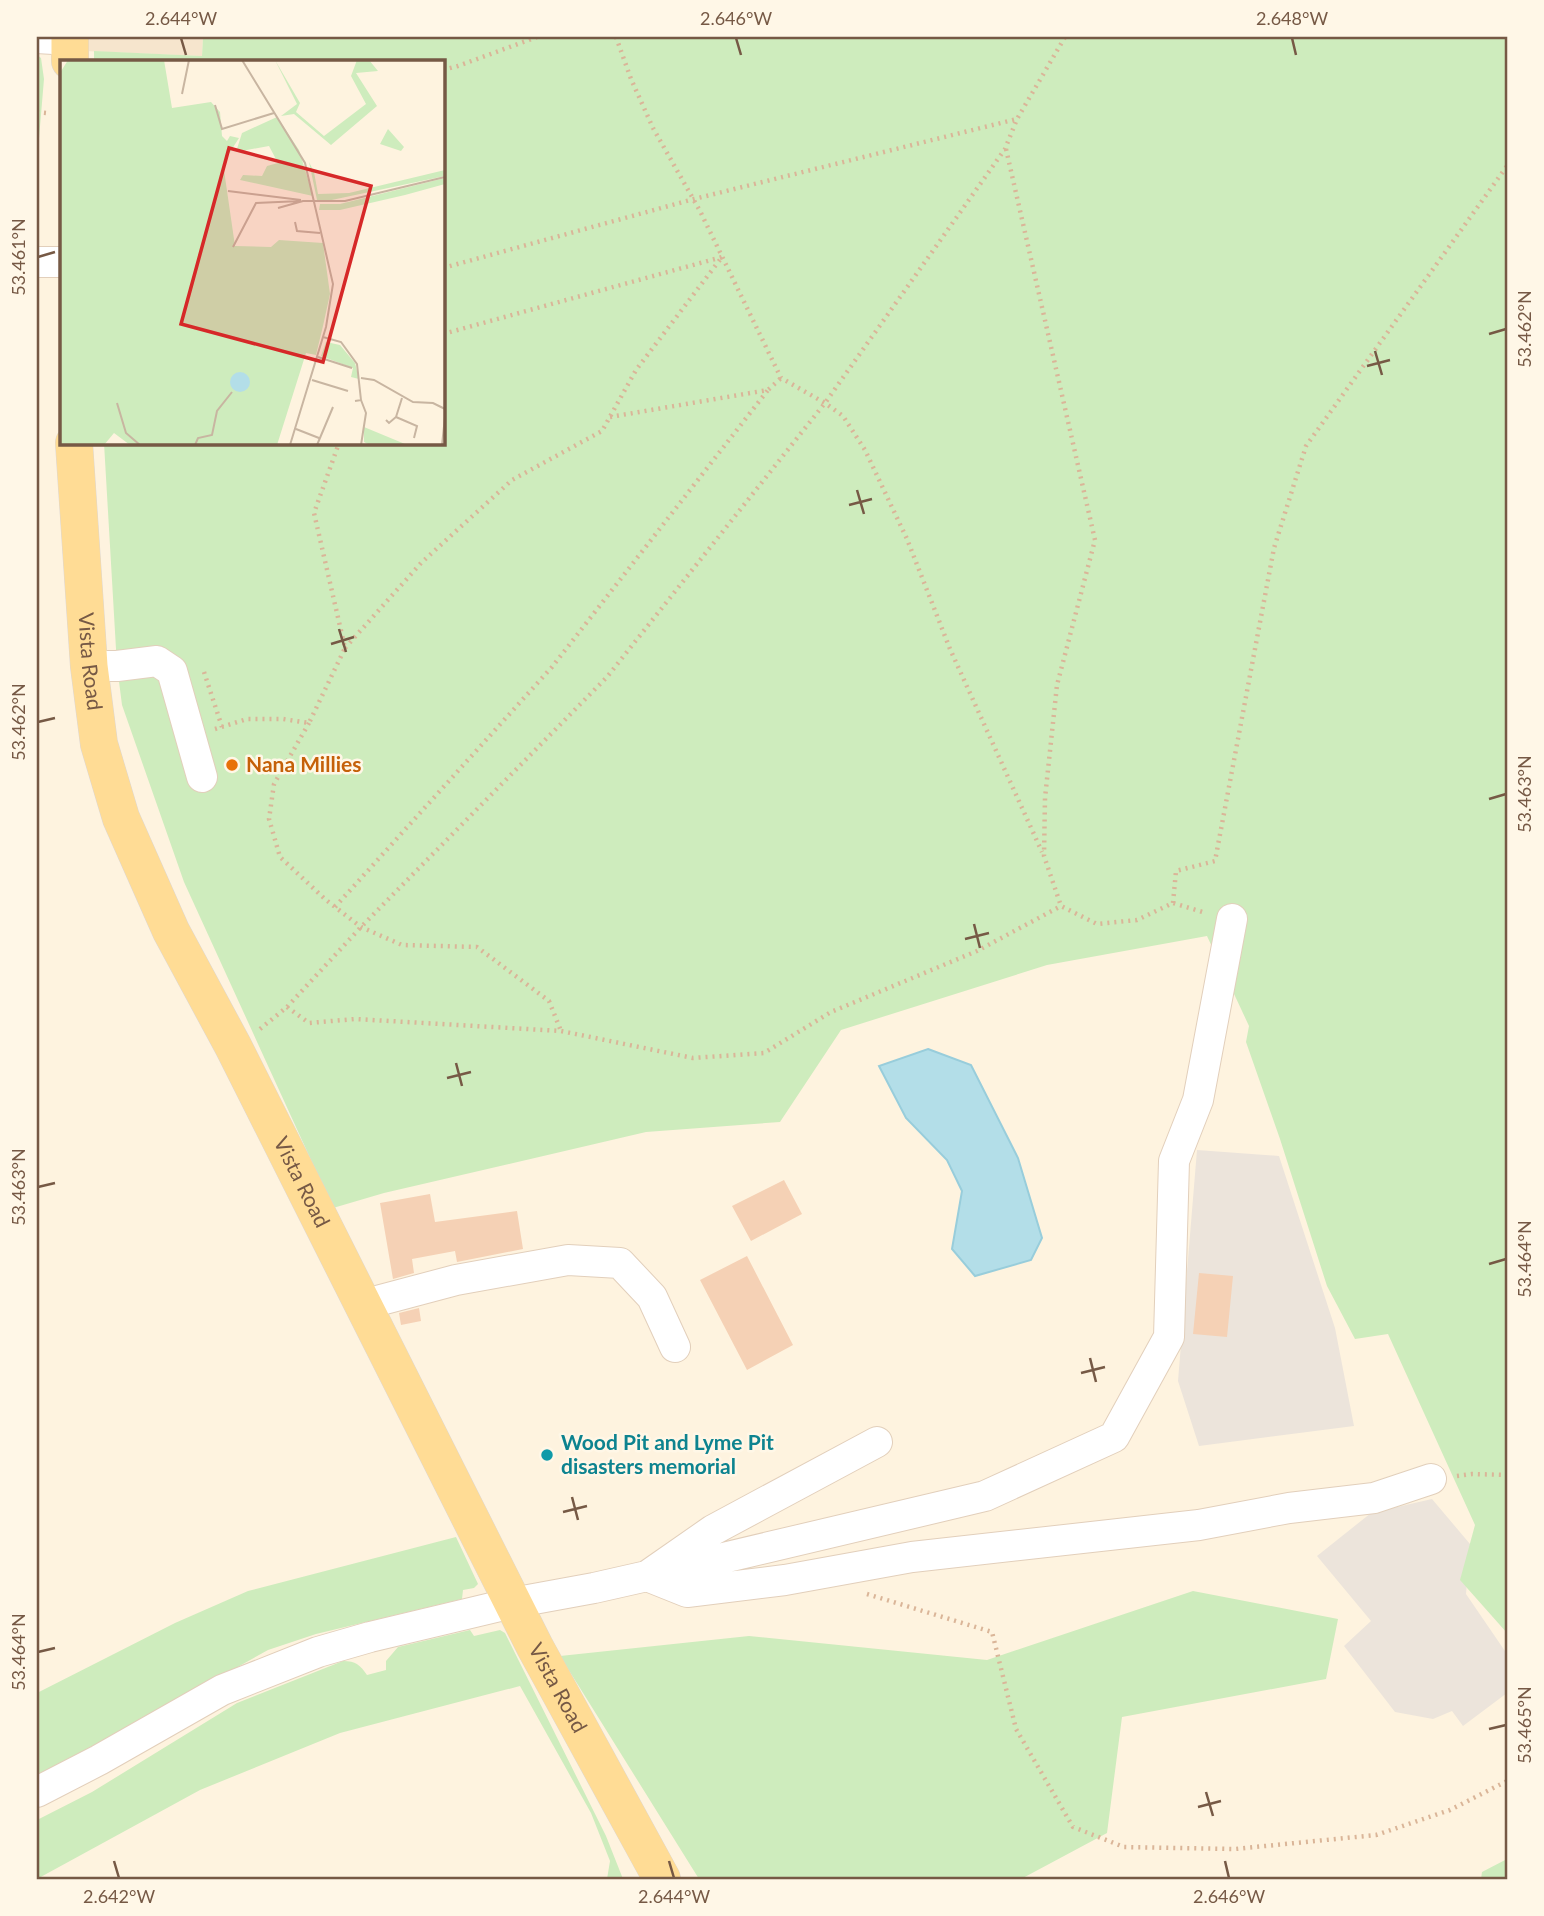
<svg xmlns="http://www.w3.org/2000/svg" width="1544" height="1916" font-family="Lato,sans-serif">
<rect width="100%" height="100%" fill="#fef3df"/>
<path fill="#f6e5cd" d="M 37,37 L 203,37 L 202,56 L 37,49 Z"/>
<path fill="#ece4db" d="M 1197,1150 L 1279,1156 L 1335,1328 L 1354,1426 L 1199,1446 L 1178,1381 Z
M 1432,1499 L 1470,1544 L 1466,1594 L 1507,1654 L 1507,1693 L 1463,1726 L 1452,1711 L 1433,1719 L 1395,1712 L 1344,1646 L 1371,1621 L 1317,1556 L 1371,1513 Z"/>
<path fill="#ceecbd" d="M 203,37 L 1507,37 L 1507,1633 L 1460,1580 L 1475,1525 L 1388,1334 L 1355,1339 L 1327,1286 L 1280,1139 L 1246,1042 L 1249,1026 L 1207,936 L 1047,965 L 841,1030 L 780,1122 L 646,1132 L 384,1193 L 333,1208 L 184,882 L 122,705 L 117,666 L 104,443 L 443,443 L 443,61 L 94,61 L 94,51 L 202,56 Z
M 37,55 L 41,58 L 44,79 L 37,162 Z
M 456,1537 L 478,1584 L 474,1588 L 463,1590 L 462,1599 L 316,1634 L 268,1650 L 37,1779 L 37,1693 L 175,1623 L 248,1591 Z
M 1193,1591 L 1338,1619 L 1326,1679 L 1122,1717 L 1107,1833 L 1021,1879 L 699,1879 L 560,1656 L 749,1636 L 987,1660 Z
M 470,1630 L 474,1636 L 500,1630 L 505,1633 L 606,1836 L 623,1879 L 607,1879 L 610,1861 L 591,1813 L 520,1686 L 340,1733 L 200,1790 L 37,1879 L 37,1820 L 92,1792 L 237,1703 L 343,1661 C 356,1661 360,1665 367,1675 L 386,1670 L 386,1661 L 398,1647 Z
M 1507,1859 L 1507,1879 L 1481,1879 L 1482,1872 Z"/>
<path fill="#b3dee8" stroke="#98cddb" stroke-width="2" d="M 928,1049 L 971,1065 L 1018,1158 L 1042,1238 L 1031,1260 L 975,1276 L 952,1249 L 962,1191 L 947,1160 L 906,1118 L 879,1066 Z"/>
<path fill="#f5d1b5" d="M 784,1180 L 802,1214 L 751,1241 L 732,1206 Z
M 430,1194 L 435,1222 L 517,1211 L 523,1249 L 457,1262 L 455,1251 L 412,1259 L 414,1273 L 393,1279 L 380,1203 Z
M 747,1256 L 793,1345 L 747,1370 L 700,1280 Z
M 1199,1273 L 1233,1276 L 1227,1337 L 1193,1334 Z
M 419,1308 L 421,1321 L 401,1325 L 399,1313 Z"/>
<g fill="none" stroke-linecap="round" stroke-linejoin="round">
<g stroke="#e2cfbb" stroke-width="32">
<path id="minor" d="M 37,38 L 70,40
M 37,262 L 61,262
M 89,666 L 117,666 L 157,661 L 172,671 L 202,777
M 362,1305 L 456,1280 L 568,1260 L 620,1263 L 652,1297 L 675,1347
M 647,1576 L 985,1496 L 1114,1437 L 1169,1337 L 1174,1161 L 1198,1100 L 1232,919
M 647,1576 L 687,1592 L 785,1580 L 912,1557 L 1199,1525 L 1289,1508 L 1374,1498 L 1431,1479
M 37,1792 L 99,1760 L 222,1690 L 318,1652 L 370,1637 L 512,1603 L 594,1588 L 647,1576 L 713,1530 L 877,1442"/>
</g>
<g stroke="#ded7d2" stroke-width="38">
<g id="major">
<path d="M 70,37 L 70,61"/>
<path id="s1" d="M 74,443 L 89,666 L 99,744 L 121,818 L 171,931 L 233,1046 L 535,1647 L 662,1879"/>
</g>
</g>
<path stroke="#dab598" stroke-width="4.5" stroke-dasharray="2 5" stroke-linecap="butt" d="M 616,37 L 631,79 L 653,128 L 700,211 L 781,378 L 825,403 L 843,416 L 865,450 L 907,539 L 950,649 L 1042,852
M 443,70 L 458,66 L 537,37
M 37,112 L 47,113
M 1006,149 L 1095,540 L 1057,685 L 1045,798 L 1044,856 L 1061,906 L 1097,924 L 1137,920 L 1173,903 L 1206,913
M 443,268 L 694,199 L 1017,119
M 443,334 L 722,257
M 610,417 L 768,390 L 781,378
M 345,648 L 421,563 L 512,480 L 602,431 L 636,370 L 722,257
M 204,672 L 222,727
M 309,723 L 274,784 L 269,819 L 280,857 L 326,900 L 361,927 L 402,945 L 477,947 L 549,1001 L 561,1031
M 215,729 L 247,719 L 283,719 L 309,723 L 345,648 L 314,513 L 339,443
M 1173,903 L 1176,871 L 1215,861 L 1274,548 L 1306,446 L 1507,166
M 335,907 L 552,667 L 768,390
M 287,1007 L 309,1023 L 355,1019 L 561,1031 L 693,1058 L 764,1053 L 831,1012 L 977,951 L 1061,906
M 260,1029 L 287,1007 L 361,927 L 607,677 L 825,403 L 1005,149 L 1017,119 L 1065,37
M 1457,1476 L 1472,1474 L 1507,1475
M 867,1594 L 992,1632 L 1016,1729 L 1073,1827 L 1124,1847 L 1235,1849 L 1376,1835 L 1450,1810 L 1507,1781"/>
<use href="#minor" stroke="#fff" stroke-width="30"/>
<use href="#major" stroke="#ffdc95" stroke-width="37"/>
</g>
<path fill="none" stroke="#765945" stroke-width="2.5" d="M 181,38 L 186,55M 736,38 L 741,55M 1292,38 L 1296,55M 38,257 L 55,252M 1489,334 L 1506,329M 1375,351 L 1382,375M 1367,366 L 1390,360M 857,490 L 864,514M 849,505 L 872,499M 339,629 L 346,652M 331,644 L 354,637M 38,722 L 55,718M 1489,799 L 1506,794M 974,924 L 980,948M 965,939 L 989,933M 456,1063 L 462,1086M 447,1078 L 471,1072M 38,1187 L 55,1183M 1489,1264 L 1506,1259M 1090,1358 L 1096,1382M 1081,1373 L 1105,1367M 572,1497 L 578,1520M 563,1512 L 587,1506M 38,1652 L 55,1648M 1489,1729 L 1506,1725M 1206,1792 L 1213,1816M 1198,1807 L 1221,1801M 114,1861 L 119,1878M 669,1861 L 674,1878M 1225,1861 L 1229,1878"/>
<circle fill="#e8710a" stroke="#fff7e7" stroke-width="2.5" cx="232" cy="765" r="7"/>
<circle fill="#0f9aa8" stroke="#fff7e7" stroke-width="2.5" cx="547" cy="1455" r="7"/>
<g text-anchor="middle" stroke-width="5" stroke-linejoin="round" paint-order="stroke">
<g font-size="21" fill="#765945" stroke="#fff7e7">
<text dy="7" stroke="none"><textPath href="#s1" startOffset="219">Vista Road</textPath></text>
<text dy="7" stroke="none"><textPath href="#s1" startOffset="786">Vista Road</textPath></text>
<text dy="7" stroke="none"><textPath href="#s1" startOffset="1353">Vista Road</textPath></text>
</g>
<g font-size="21" font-weight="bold" fill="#c56008" stroke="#fff7e7" text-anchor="start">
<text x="246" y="772">Nana Millies</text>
</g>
<g font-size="21" font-weight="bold" fill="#0d838f" stroke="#fff7e7" text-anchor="start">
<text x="561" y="1450">Wood Pit and Lyme Pit<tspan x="561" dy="24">disasters memorial</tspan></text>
</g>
</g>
<g transform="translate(60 60)">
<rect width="385" height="385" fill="#fef3df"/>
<path d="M 8,0 L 104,0 L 112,48 L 151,42 L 160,52 L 162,76 L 167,81 L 170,76 L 179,78 L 163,103 L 175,186 L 211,187 L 219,180 L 263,183 L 270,234 L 263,266 L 256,295 L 246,293 L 217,385 L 70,385 L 54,373 L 44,385 L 0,385 L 0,13 ZM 215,0 L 240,43 L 236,52 L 264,76 L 306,44 L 291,16 L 297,0 L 309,0 L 318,11 L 296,13 L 317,46 L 271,85 L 234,54 L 221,56 L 237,44 ZM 217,57 L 239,90 L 253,136 L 180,120 L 183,115 L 202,116 L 207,106 L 218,103 L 209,86 L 176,92 L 182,73 ZM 328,69 L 344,87 L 341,91 L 320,84 ZM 249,102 L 254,112 L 258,134 L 289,133 L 385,110 L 385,116 L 267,141 L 257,140 ZM 385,118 L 385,124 L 345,135 L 280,150 L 259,150 L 260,144 L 280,144 ZM 266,282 L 280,285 L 295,303 L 299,319 L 291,317 L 293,308 L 261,296 ZM 304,367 L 345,384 L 353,385 L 310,385 L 304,382 Z" fill="#ceecbd"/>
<path d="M170 322a10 10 0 1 1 20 0a10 10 0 1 1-20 0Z" fill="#b3dee8"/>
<path fill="none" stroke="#c8b5a1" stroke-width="2" d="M 182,0 L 245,103 L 273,224 L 266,267 L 230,385M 122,34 L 129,0M 155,45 L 162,69 L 214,53M 168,131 L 241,140M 218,148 L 243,141 L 285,141 L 385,117M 235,162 L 237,171 L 260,173M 173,187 L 196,143 L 241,141M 263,277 L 281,282 L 297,304 L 301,340M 258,297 L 292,308M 301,318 L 314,320 L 353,342 L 373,343 L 385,349M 252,320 L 288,331M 295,341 L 301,340 L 306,353 L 301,385M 57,343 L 66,373 L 80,385M 336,357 L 357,366 L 354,378M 326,360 L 329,363 L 336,357 L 342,338M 236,369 L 259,378M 135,385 L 138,378 L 152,375 L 157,351 L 172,332M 257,385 L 273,347M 382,385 L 385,357"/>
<path fill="#d62828" fill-opacity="0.15" stroke="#d62828" stroke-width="3.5" d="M 169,88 L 311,126 L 263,302 L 121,264 Z"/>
<rect width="385" height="385" fill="none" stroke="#765945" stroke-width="3.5"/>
</g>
<rect width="1544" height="1916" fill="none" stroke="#fff7e7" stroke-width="77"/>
<rect x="38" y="38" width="1468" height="1840" fill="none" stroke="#765945" stroke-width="2.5"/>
<g font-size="18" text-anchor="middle" fill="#765945">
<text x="181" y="25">2.644°W</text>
<text x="736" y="25">2.646°W</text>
<text x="1292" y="25">2.648°W</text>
<text transform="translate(19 257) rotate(-90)" y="6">53.461°N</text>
<text transform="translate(1525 329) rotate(-90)" y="6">53.462°N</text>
<text transform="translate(19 722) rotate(-90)" y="6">53.462°N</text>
<text transform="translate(1525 794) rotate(-90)" y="6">53.463°N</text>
<text transform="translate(19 1187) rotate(-90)" y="6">53.463°N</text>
<text transform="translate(1525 1259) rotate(-90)" y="6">53.464°N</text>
<text transform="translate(19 1652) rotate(-90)" y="6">53.464°N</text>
<text transform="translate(1525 1725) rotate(-90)" y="6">53.465°N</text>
<text x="119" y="1903">2.642°W</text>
<text x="674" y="1903">2.644°W</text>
<text x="1229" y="1903">2.646°W</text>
</g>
</svg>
